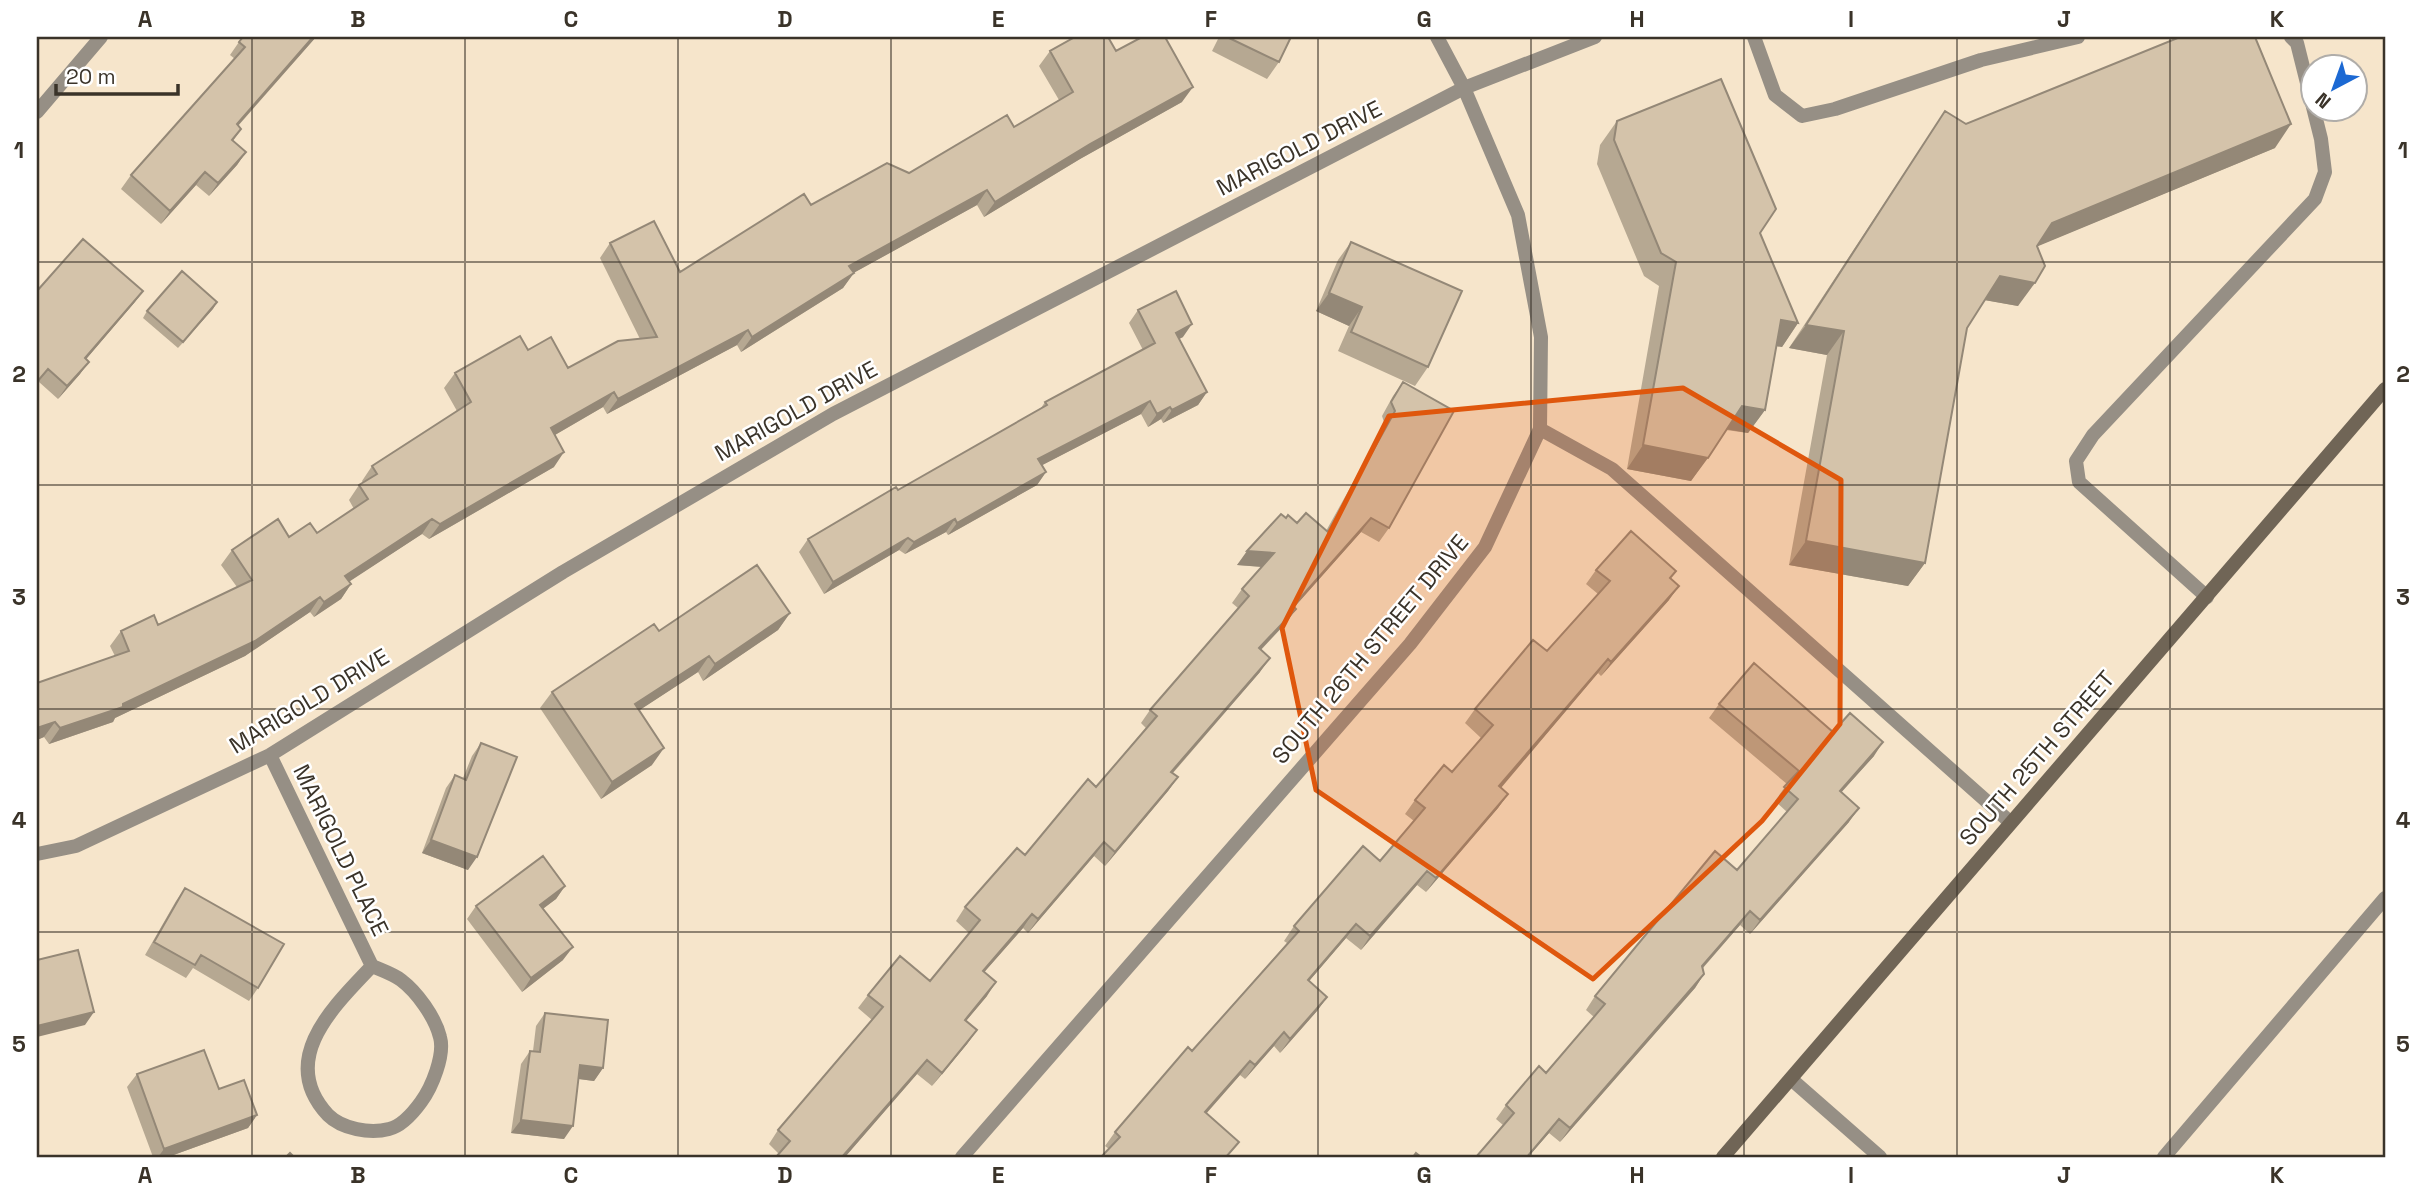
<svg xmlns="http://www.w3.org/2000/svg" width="2422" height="1194" font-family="'Space Grotesk',sans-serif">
<rect width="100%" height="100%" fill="#f6e5cb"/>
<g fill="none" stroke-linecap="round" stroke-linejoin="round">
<path stroke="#968f85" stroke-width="14" d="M 1754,37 L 1775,95 L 1802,116 L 1835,109 L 1981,60 L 2078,37
M 2207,597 L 2079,482 L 2076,461 L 2093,435 L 2315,199 L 2325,172 L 2321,139 L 2297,43 L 2291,37
M 2164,1157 L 2385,898"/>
<path stroke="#968f85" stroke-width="14" d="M 37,112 L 101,37
M 1540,429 L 1612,469 L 2010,822
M 270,755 L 372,966 C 333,1007 277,1060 328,1115 C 342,1129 370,1134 389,1129 C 402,1126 413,1113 421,1102 C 432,1087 445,1055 440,1037 C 435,1017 417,992 401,980 C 393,974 381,970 372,966
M 37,854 L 76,846 L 270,755 L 563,572 L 833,414 L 1464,88 L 1595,37
M 1791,1079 L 1880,1157
M 962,1157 L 1410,644 L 1485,547 L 1540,429 L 1541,337 L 1518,215 L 1464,88 L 1437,37"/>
<path stroke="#706556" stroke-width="14" d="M 1723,1157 L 2385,389"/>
</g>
<path fill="#b6a892" d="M 316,37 L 238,126 L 241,129 L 233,141 L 246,152 L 237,165 L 209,196 L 196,185 L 161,224 L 121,189 L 131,175 L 235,59 L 230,55 L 239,42 Z
M 1219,37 L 1291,37 L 1279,62 L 1267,79 L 1212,51 Z
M 1050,51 L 1116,51 L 1182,102 L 1080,159 L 984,217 L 977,205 L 853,273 L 843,288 L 741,352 L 737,345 L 607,414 L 603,407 L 555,435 L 554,467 L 429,539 L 422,534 L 349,581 L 351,584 L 341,599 L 314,617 L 310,612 L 245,656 L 115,718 L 113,722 L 49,744 L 44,737 L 37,740 L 37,683 L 115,656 L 110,646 L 121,631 L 158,625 L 237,587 L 221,565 L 232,550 L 289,537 L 317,533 L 354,509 L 349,500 L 359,485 L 363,483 L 362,481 L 372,466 L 457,411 L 444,388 L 455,373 L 528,350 L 568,368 L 640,339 L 600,258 L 610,243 L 680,272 L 811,205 L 909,173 L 1014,127 L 1059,100 L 1039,66 Z
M 1945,111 L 1966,124 L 2275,148 L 2037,246 L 2018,306 L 1985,300 L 1967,328 L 1925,563 L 1908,586 L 1789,565 L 1827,355 L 1789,348 Z
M 1617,121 L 1760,233 L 1798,323 L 1782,347 L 1776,346 L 1765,410 L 1748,433 L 1726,430 L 1691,481 L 1627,469 L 1659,286 L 1644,276 L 1597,164 L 1600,145 Z
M 1351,242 L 1428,367 L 1415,386 L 1338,351 L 1349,326 L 1316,311 L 1338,260 Z
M 37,291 L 143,291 L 134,303 L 86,359 L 80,374 L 58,399 L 39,382 L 37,384 Z
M 217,302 L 178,348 L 143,318 L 147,311 Z
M 1138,310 L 1183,337 L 1179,339 L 1207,392 L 1198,405 L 1163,423 L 1161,419 L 1148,427 L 1141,414 L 1042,465 L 1046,472 L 1037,485 L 948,535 L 946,532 L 905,554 L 899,550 L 824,594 L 799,552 L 808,539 L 898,490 L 1041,408 L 1045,402 L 1143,350 L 1129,323 Z
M 1403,382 L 1389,528 L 1379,542 L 1361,532 L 1294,607 L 1296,609 L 1286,623 L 1261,650 L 1260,672 L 1173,773 L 1178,777 L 1168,791 L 1105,866 L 1094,856 L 1028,933 L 1023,928 L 984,972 L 987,996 L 966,1021 L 977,1030 L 967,1044 L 932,1086 L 917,1074 L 845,1157 L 776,1157 L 779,1154 L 769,1144 L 778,1130 L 872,1020 L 858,1008 L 868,995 L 930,981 L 969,933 L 956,921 L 965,907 L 1025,855 L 1096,787 L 1146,728 L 1141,723 L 1150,710 L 1238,608 L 1232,603 L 1242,589 L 1262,567 L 1237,565 L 1286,518 L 1297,523 L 1326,531 L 1385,425 L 1382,416 L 1393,396 Z
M 1596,570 L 1670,578 L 1669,600 L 1601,676 L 1598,673 L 1501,787 L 1508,794 L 1498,808 L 1426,892 L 1417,885 L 1361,950 L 1346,938 L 1309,981 L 1327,997 L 1317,1011 L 1280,1053 L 1274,1046 L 1245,1079 L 1240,1075 L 1206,1114 L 1109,1149 L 1105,1146 L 1115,1132 L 1192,1051 L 1287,943 L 1284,941 L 1294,926 L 1380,861 L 1414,821 L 1405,814 L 1415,800 L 1452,772 L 1481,738 L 1465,723 L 1475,709 L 1547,651 L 1598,594 L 1586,584 Z
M 790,613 L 778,630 L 703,681 L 698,672 L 639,710 L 652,765 L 601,799 L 540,708 L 552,692 L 659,631 Z
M 1719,704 L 1833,732 L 1874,756 L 1841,792 L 1849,822 L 1750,934 L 1740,925 L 1703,968 L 1704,974 L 1695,988 L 1560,1142 L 1549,1133 L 1528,1157 L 1476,1157 L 1503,1125 L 1496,1119 L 1506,1105 L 1546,1073 L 1594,1017 L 1586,1010 L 1595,996 L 1737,870 L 1787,812 L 1775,801 L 1787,784 L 1709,718 Z
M 481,743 L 468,870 L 422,853 L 446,788 L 455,775 L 463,778 L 472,756 Z
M 565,886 L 556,899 L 543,908 L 563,960 L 522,992 L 467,919 L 476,906 Z
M 185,888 L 258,988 L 249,1001 L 193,968 L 186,978 L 145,955 L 176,901 Z
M 545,1013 L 603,1068 L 594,1081 L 579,1079 L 564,1139 L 511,1133 L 521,1064 L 530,1051 L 533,1051 L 536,1026 Z
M 137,1074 L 257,1115 L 248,1128 L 168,1157 L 153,1157 L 127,1087 Z"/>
<path fill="#948877" d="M 313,37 L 316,37 L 227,138 L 237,124 Z
M 1193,87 L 1182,102 L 1080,159 L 984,217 L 995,202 L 1090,144 Z
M 2291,124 L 2275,148 L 2036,247 L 2052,223 Z
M 246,152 L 237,165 L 209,196 L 218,183 Z
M 205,172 L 196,185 L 161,224 L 170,211 Z
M 987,190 L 977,205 L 839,281 L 849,266 Z
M 854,273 L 843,288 L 741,352 L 752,337 Z
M 2000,276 L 2035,283 L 2018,306 L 1984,300 Z
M 143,291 L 134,303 L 76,371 L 85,358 Z
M 1329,293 L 1362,307 L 1349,326 L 1316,311 Z
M 217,302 L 213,309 L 178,348 L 183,342 Z
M 1781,320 L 1798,323 L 1782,347 L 1764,344 Z
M 1192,324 L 1183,337 L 1167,345 L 1176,333 Z
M 1806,325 L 1844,331 L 1827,355 L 1789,348 Z
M 748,330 L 737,345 L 607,414 L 618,399 Z
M 89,362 L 80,374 L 58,399 L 67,386 Z
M 614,392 L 603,407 L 541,443 L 551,428 Z
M 1207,392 L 1198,405 L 1163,423 L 1172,410 Z
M 1150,401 L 1141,414 L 1029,472 L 1038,459 Z
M 1742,406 L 1765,410 L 1748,433 L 1725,429 Z
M 1170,407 L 1161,419 L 1148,427 L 1157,414 Z
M 1643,445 L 1708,458 L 1691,481 L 1627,469 Z
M 564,452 L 554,467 L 429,539 L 440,524 Z
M 1046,472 L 1037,485 L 948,535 L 957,523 Z
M 1371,518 L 1361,532 L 1283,620 L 1293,606 Z
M 432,519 L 422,534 L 335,591 L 345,576 Z
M 955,519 L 946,532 L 905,554 L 914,542 Z
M 908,538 L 899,550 L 824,594 L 833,582 Z
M 1806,541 L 1925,563 L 1908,586 L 1789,565 Z
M 1247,551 L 1274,553 L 1264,567 L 1237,565 Z
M 351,584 L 341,599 L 314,617 L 324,602 Z
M 1679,586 L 1669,600 L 1601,676 L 1611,662 Z
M 320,597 L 310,612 L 245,656 L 115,718 L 113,722 L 49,744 L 60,728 L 123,704 Z
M 1296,609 L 1286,623 L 1249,662 L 1259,648 Z
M 790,613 L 778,630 L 703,681 L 715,664 Z
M 709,656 L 698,672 L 623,721 L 635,704 Z
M 1270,658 L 1260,672 L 1162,785 L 1171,772 Z
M 1608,659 L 1598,673 L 1490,801 L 1499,786 Z
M 55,722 L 44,737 L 37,740 L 37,728 Z
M 1883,742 L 1874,756 L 1830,805 L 1840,791 Z
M 664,748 L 652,765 L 601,799 L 612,782 Z
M 1178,777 L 1168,791 L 1105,866 L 1115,852 Z
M 1508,794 L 1498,808 L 1426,892 L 1436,878 Z
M 1859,808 L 1849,822 L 1750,934 L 1760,920 Z
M 431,840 L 477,857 L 468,870 L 422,853 Z
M 1104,842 L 1094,856 L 1028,933 L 1038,919 Z
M 1427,871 L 1417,885 L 1361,950 L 1370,936 Z
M 565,886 L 556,899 L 531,918 L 540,905 Z
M 1750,911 L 1740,925 L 1692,980 L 1702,966 Z
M 1032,914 L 1023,928 L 973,985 L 983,971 Z
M 1356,924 L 1346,938 L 1298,994 L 1308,980 Z
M 573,947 L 563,960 L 522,992 L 531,978 Z
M 1704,974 L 1695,988 L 1560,1142 L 1570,1128 Z
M 996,982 L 987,996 L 955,1034 L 965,1020 Z
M 1327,997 L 1317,1011 L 1280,1053 L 1290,1039 Z
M 94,1012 L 85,1025 L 37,1037 L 37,1026 Z
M 977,1030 L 967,1044 L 932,1086 L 942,1073 Z
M 1284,1032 L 1274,1046 L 1245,1079 L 1255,1065 Z
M 927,1060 L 917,1074 L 845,1157 L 842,1157 Z
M 1250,1061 L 1240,1075 L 1195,1126 L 1205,1112 Z
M 580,1065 L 603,1068 L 594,1081 L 571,1078 Z
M 257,1115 L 248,1128 L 168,1157 L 158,1157 L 164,1149 Z
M 1559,1119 L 1549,1133 L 1528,1157 L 1527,1157 Z
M 521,1120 L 573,1126 L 564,1139 L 511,1133 Z"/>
<path fill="#d4c3aa" stroke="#948877" stroke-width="2" d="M 243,37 L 313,37 L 237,124 L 241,129 L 232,140 L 246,152 L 218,183 L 205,172 L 170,211 L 131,175 L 245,47 L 239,42 Z
M 1075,37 L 1108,37 L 1116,51 L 1142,37 L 1165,37 L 1193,87 L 1090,144 L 995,202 L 987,190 L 849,266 L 854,273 L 752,337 L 748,330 L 618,399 L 614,392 L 551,428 L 564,452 L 440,524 L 432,519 L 345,576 L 351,584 L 324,602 L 320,597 L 255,641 L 123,704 L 123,707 L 60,728 L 55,722 L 37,728 L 37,683 L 129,651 L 121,631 L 154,615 L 158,625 L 252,580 L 232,550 L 278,519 L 289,537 L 310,523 L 317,533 L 368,499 L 359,485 L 377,474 L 372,466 L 471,402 L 455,373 L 520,336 L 528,350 L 551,337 L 568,368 L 618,341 L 657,337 L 610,243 L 654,221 L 680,272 L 804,194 L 811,205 L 887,163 L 909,173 L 1007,115 L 1014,127 L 1073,92 L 1050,51 Z
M 1227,37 L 1291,37 L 1279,62 Z
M 2180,37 L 2255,37 L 2291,124 L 2052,223 L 2037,246 L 2045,266 L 2035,283 L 2000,276 L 1967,328 L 1925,563 L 1806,541 L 1844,331 L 1806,325 L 1945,111 L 1966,124 Z
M 1721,79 L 1776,209 L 1760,233 L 1798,323 L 1781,320 L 1765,410 L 1742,406 L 1708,458 L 1643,445 L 1676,262 L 1661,253 L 1614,140 L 1617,121 Z
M 83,239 L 143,291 L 85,358 L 89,362 L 67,386 L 48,369 L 37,382 L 37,291 Z
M 1351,242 L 1462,291 L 1428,367 L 1351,332 L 1362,307 L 1329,293 Z
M 182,271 L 217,302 L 183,342 L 147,311 Z
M 1176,291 L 1192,324 L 1176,333 L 1207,392 L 1172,410 L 1170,407 L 1157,414 L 1150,401 L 1038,459 L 1046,472 L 957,523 L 955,519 L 914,542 L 908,538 L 833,582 L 808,539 L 896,487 L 898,490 L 1047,405 L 1045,402 L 1155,343 L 1138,310 Z
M 1403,382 L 1454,411 L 1389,528 L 1371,518 L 1293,606 L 1296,609 L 1259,648 L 1270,658 L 1171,772 L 1178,777 L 1115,852 L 1104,842 L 1038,919 L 1032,914 L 983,971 L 996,982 L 965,1020 L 977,1030 L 942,1073 L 927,1060 L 842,1157 L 776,1157 L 790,1141 L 778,1130 L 883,1007 L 868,995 L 900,956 L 930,981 L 980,920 L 965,907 L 1017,848 L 1025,855 L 1088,779 L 1096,787 L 1157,716 L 1150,710 L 1249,596 L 1242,589 L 1274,553 L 1247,551 L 1281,514 L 1286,518 L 1288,515 L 1297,523 L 1306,513 L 1328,532 L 1395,411 L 1391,402 Z
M 1631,531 L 1676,571 L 1670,578 L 1679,586 L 1611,662 L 1608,659 L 1499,786 L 1508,794 L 1436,878 L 1427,871 L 1370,936 L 1356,924 L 1308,980 L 1327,997 L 1290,1039 L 1284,1032 L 1255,1065 L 1250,1061 L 1205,1112 L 1239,1142 L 1226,1157 L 1101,1157 L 1120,1137 L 1115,1132 L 1188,1047 L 1192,1051 L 1299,931 L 1294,926 L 1363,846 L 1380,861 L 1425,808 L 1415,800 L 1444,765 L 1452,772 L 1493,725 L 1475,709 L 1533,640 L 1547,651 L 1610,581 L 1596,570 Z
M 757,565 L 790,613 L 715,664 L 709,656 L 635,704 L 664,748 L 612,782 L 552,692 L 654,624 L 659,631 Z
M 1754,663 L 1833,732 L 1850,713 L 1883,742 L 1840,791 L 1859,808 L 1760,920 L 1750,911 L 1702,966 L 1704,974 L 1570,1128 L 1559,1119 L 1527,1157 L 1476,1157 L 1514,1113 L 1506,1105 L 1539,1066 L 1546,1073 L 1605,1004 L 1595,996 L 1715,851 L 1737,870 L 1798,799 L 1784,787 L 1799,771 L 1719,704 Z
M 481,743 L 517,757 L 477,857 L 431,840 L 455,775 L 466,780 Z
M 543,856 L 565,886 L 540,905 L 573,947 L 531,978 L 476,906 Z
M 185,888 L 284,944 L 258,988 L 201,955 L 195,965 L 154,942 Z
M 78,950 L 94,1012 L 37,1026 L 37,960 Z
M 545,1013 L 608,1020 L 603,1068 L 580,1065 L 573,1126 L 521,1120 L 530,1051 L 540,1052 Z
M 204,1050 L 219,1089 L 244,1080 L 257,1115 L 164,1149 L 137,1074 Z
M 290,1153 L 294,1157 L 286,1157 Z
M 1416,1153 L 1421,1157 L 1413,1157 Z"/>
<path fill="#df570d" fill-opacity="0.2" stroke="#df570d" stroke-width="5" stroke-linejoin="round" d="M 1683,388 L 1841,480 L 1840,724 L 1762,821 L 1593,979 L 1316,790 L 1282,628 L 1389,416 Z"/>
<path fill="none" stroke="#3a3329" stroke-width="2" stroke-opacity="0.55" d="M 252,37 L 252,1157M 465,37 L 465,1157M 678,37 L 678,1157M 891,37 L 891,1157M 1104,37 L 1104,1157M 1318,37 L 1318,1157M 1531,37 L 1531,1157M 1744,37 L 1744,1157M 1957,37 L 1957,1157M 2170,37 L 2170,1157M 37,262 L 2385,262M 37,485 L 2385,485M 37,709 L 2385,709M 37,932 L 2385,932"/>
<g text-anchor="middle" stroke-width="5" stroke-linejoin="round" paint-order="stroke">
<g font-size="23" fill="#3a3329" stroke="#fff">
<text transform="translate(1299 148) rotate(-27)" y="8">MARIGOLD DRIVE</text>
<text transform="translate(796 411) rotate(-29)" y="8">MARIGOLD DRIVE</text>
<text transform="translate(1370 649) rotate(-50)" y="8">SOUTH 26TH STREET DRIVE</text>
<text transform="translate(309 701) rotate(-31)" y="8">MARIGOLD DRIVE</text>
<text transform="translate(2037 758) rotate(-49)" y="8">SOUTH 25TH STREET</text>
<text transform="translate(341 850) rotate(64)" y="8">MARIGOLD PLACE</text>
</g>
</g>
<rect width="2422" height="1194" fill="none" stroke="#ffffff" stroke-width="77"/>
<g transform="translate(2334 88) rotate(221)"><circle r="33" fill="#ffffff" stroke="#b0ada9" stroke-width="2"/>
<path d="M0-5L12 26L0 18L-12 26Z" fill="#1c69d3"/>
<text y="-10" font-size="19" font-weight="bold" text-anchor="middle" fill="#3a3329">N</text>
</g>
<path d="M56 84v10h122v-10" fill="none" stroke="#3a3329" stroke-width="3.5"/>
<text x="66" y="84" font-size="21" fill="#3a3329" stroke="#ffffff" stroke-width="5" paint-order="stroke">20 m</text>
<rect x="38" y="38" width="2346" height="1118" fill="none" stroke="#3a3329" stroke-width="2.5"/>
<g font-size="23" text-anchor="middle" font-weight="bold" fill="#3a3329">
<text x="145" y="27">A</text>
<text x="358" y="27">B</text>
<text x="571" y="27">C</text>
<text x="785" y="27">D</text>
<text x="998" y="27">E</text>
<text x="1211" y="27">F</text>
<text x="1424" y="27">G</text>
<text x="1637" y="27">H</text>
<text x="1851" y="27">I</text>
<text x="2064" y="27">J</text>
<text x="2277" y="27">K</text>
<text x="19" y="158">1</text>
<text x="2403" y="158">1</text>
<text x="19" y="382">2</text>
<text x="2403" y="382">2</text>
<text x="19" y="605">3</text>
<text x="2403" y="605">3</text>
<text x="19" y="828">4</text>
<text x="2403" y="828">4</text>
<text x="19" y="1052">5</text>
<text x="2403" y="1052">5</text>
<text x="145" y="1183">A</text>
<text x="358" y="1183">B</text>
<text x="571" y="1183">C</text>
<text x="785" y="1183">D</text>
<text x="998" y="1183">E</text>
<text x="1211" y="1183">F</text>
<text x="1424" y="1183">G</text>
<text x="1637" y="1183">H</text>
<text x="1851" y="1183">I</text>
<text x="2064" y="1183">J</text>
<text x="2277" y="1183">K</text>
</g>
</svg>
